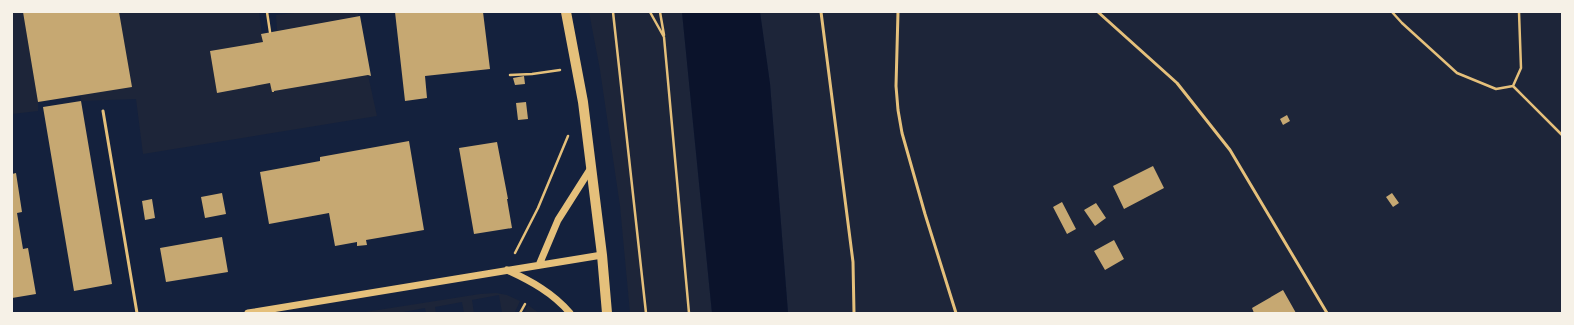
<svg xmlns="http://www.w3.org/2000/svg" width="1574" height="325" font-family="Figtree,sans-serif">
<rect width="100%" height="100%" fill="#14213d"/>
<path fill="#1d2539" d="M 12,12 L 23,12 L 38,102 L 38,111 L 12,114 Z
M 119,12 L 259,12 L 263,42 L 210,51 L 217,93 L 270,83 L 272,92 L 274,92 L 274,91 L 368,75 L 377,116 L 143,154 L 136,99 L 81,101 L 81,95 L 131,86 Z
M 303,12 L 358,12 L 358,16 L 277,31 L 276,15 Z
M 589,12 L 682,12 L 712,313 L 630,313 L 620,206 L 600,70 Z
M 760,12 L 1562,12 L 1562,313 L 788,313 L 770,84 Z
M 496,293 L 507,295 L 520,301 L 515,312 L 502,313 L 499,295 L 472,300 L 474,313 L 464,313 L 462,302 L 435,307 L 436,313 L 426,313 L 425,308 L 398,313 L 359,313 L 480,294 Z
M 528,305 L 539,313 L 524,313 Z"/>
<path fill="#0b132b" d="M 682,12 L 760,12 L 770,84 L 788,313 L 712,313 Z"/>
<path fill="#c6a872" d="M 23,12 L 119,12 L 132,87 L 38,102 Z
M 395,12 L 483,12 L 490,69 L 425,76 L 427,98 L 405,101 Z
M 360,16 L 371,76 L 368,75 L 274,91 L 274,92 L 272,92 L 270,83 L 217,93 L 210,51 L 263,42 L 261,34 Z
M 524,76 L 525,84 L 515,85 L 513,78 Z
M 81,101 L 112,284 L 74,291 L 43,107 Z
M 526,102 L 528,119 L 518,120 L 516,103 Z
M 1287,115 L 1290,121 L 1283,125 L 1280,119 Z
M 409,141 L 424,230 L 366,240 L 367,245 L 357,246 L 357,242 L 335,246 L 329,213 L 269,224 L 260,172 L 320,161 L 320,157 Z
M 497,142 L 508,199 L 507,199 L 512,228 L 474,234 L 459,148 Z
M 1153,166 L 1164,188 L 1124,209 L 1113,186 Z
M 16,173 L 22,212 L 17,213 L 23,249 L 28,248 L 36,294 L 12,298 L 12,174 Z
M 222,193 L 226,214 L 205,218 L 201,197 Z
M 1392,193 L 1399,203 L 1393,207 L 1386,197 Z
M 152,199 L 155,218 L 145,220 L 142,201 Z
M 1062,202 L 1076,229 L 1067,234 L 1053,207 Z
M 1096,203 L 1106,218 L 1095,226 L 1084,210 Z
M 222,237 L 228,272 L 166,282 L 160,248 Z
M 1114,240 L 1124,259 L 1105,270 L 1094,251 Z
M 1283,290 L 1296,313 L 1254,313 L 1252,308 Z"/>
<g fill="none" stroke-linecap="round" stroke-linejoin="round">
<path stroke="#e5c07b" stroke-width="2.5" d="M 267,12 L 270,32
M 613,12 L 646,313
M 650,12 L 664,37 L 689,313
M 660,12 L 664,35
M 1392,12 L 1402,23 L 1457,73 L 1496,89 L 1513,86 L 1521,68 L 1519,12
M 510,75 L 532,74 L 560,70
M 1513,86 L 1562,135
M 515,253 L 538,208 L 568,136
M 520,313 L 525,304"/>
<path stroke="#e5c07b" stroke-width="3" d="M 821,12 L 853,262 L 854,313
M 898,12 L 896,86 L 898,110 L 902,133 L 925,214 L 956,313
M 1098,12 L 1177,83 L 1230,150 L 1327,313
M 103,111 L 137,313"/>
<path stroke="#e5c07b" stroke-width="7" d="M 539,265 L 558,220 L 591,168
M 507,270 C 531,281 553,293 570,313
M 248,313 L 602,255"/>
<path stroke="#e5c07b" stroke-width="10" d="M 566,12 L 583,102 L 602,255 L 607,313"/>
</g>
<rect width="1574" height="325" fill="none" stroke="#f6f1e7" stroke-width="26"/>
</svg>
